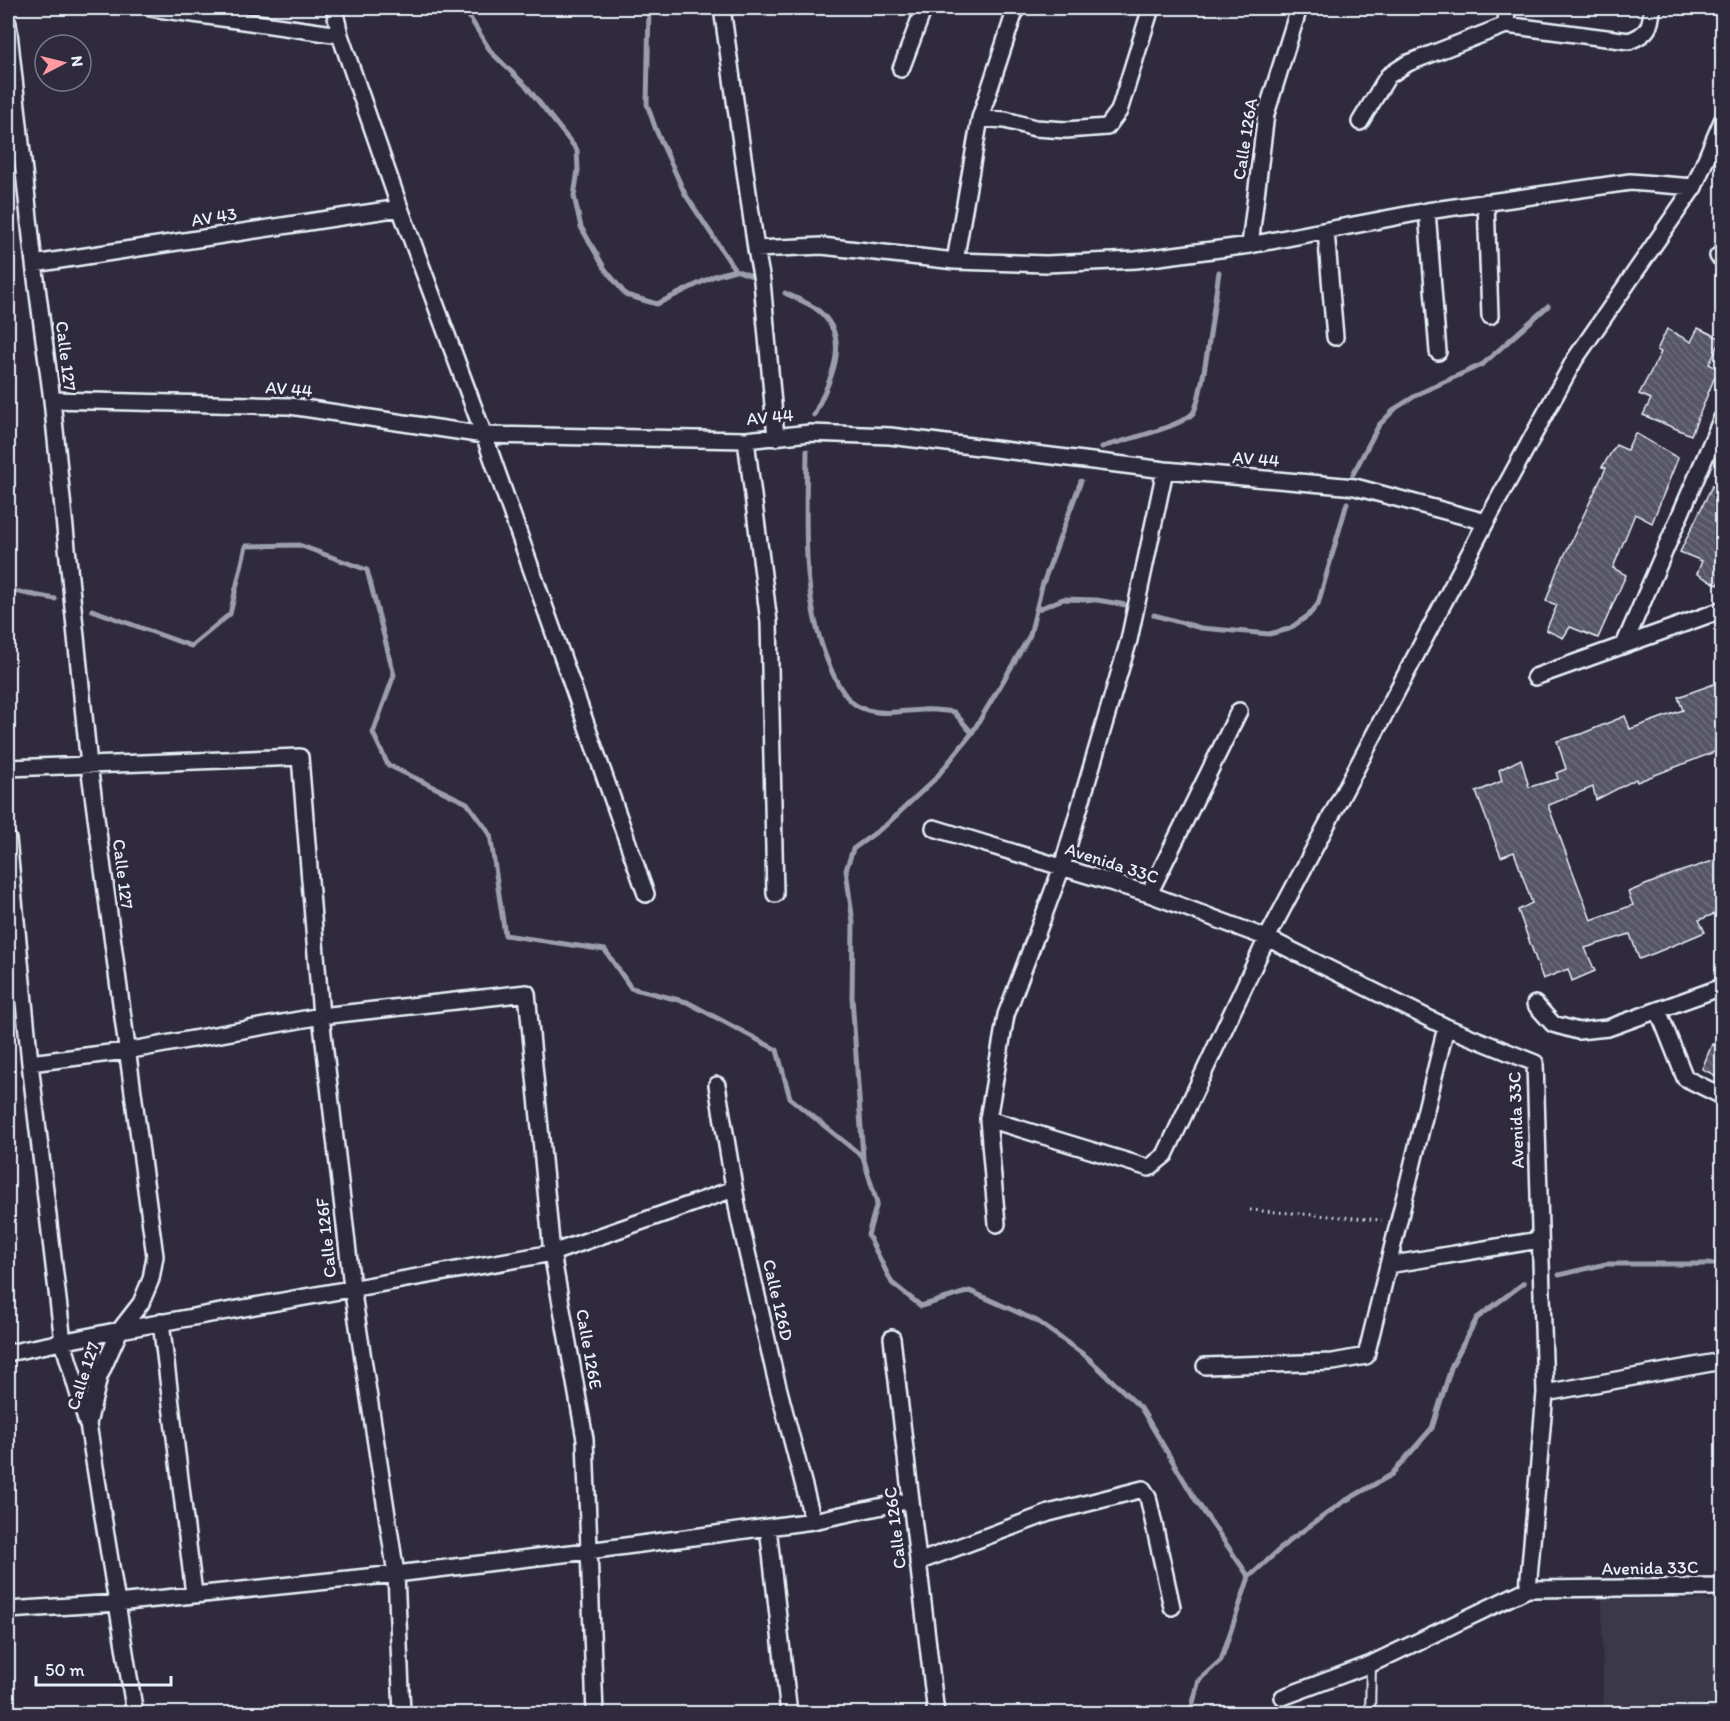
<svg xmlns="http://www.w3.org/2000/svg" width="1730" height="1721" font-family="Itim,sans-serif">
<defs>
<pattern id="building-back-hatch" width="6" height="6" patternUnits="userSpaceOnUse" patternTransform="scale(1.5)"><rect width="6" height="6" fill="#575565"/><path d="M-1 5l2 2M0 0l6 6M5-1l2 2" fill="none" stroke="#6f6e7c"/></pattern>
</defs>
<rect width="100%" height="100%" fill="#2f2a3d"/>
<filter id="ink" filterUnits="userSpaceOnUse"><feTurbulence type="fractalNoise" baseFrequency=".0167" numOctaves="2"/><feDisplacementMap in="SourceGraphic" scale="12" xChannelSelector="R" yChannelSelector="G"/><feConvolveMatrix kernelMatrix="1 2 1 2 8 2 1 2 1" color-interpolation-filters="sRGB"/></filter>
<g filter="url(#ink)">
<path fill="#3b3749" d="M 1602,1598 L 1722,1600 L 1722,1713 L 1603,1713 Z"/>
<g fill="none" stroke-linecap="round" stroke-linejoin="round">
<path stroke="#9c9fab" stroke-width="5" d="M 464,8 L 491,52 L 527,87 L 577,150 L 578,170 L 574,196 L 581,227 L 605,269 L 626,295 L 657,304 L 714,276 L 735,270 L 752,276
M 649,8 L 647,104 L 656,130 L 685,194 L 735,270
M 785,293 C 795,298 806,302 815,308 C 855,337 830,380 814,415
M 1102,447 C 1121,441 1181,427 1193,413 C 1203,399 1215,296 1219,272
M 807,451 C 806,526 800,605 834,676 C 841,690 850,706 867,710 C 885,715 904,711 922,710 C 932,709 943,711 954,712 L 972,733
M 1353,474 L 1379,425 L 1396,408 L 1420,393 L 1483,364 L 1548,306
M 1081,481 L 1042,586 L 1030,635 L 1002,683 L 972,733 L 936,778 L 886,825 L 853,849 L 846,870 L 853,923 L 852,997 L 863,1157 L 877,1203 L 868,1235 L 892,1283 L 921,1306 L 970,1291 L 1037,1321 L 1087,1357 L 1141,1408 L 1195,1499 L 1249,1577 L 1221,1660 L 1199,1680 L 1190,1714
M 8,590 L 55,599
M 92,610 L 191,646 L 230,614 L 246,546 L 299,545 L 367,570 L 394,675 L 373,733 L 388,765 L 467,803 L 490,834 L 505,935 L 605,950 L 631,988 L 687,1002 L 777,1050 L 790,1098 L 863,1157
M 1036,610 L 1063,599 L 1097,600 L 1126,605
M 1154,615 L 1201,628 L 1269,634 L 1289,629 L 1309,615 L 1318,604 L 1347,503
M 1559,1275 L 1606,1264 L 1722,1264
M 1249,1577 L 1290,1540 L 1343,1502 L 1391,1475 L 1432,1428 L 1452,1365 L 1477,1318 L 1524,1283"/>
</g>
<path fill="url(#building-back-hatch)" stroke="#e8f1f8" stroke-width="1.5" d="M 1698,328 L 1722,339 L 1709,364 L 1718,369 L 1691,435 L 1643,415 L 1651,399 L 1639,394 L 1661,352 L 1657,350 L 1667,329 L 1691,342 Z
M 1635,433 L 1678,458 L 1652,523 L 1635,514 L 1613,568 L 1626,575 L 1598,638 L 1570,627 L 1563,638 L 1546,630 L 1557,605 L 1546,601 L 1556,573 L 1606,468 L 1602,467 L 1616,445 L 1627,450 Z
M 1712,486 L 1722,491 L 1722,576 L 1718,585 L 1697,574 L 1702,561 L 1680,552 Z
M 1722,681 L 1722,749 L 1637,782 L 1636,779 L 1596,800 L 1593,787 L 1549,805 L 1549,808 L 1591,920 L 1633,905 L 1628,892 L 1673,874 L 1722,858 L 1722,911 L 1699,920 L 1705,932 L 1655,953 L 1639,959 L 1630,934 L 1585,948 L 1595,971 L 1572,981 L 1568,969 L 1543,979 L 1518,910 L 1532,903 L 1514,852 L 1501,857 L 1476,792 L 1502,781 L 1499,770 L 1521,759 L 1529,787 L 1558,779 L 1556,773 L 1566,769 L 1557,741 L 1581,734 L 1625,716 L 1630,729 L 1683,710 L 1678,697 Z
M 1712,1044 L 1722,1049 L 1722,1079 L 1702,1069 Z"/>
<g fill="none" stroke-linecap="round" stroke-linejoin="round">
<g stroke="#e8f1f8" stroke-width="12">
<path id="lane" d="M 1370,1714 L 1371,1664"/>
</g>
<g stroke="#e8f1f8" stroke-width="20">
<path id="street" d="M 151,8 L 340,35
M 334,8 L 340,35 L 400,208 L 484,435 L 646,894
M 722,8 L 756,249 L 762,281 L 776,438
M 8,23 L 34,264 L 52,400 L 89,765 L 155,1256 L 151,1279 L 141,1303 L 120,1330 L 99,1377 L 88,1424 L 135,1714
M 1506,25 L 1507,8
M 901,69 L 924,8
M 980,118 L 1005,120 L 1035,128 L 1066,130 L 1107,127 L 1119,111 L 1151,8
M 1360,122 L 1388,76 L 1408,63 L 1506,25 L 1629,41 C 1648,34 1651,27 1652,8
M 1486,202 L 1490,316
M 1427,211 L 1438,352
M 1326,231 L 1335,337
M 1250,245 L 1266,114 L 1299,8
M 756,249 L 822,246 L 955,261 L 1046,264 L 1136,260 L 1250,245 L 1427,211 L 1630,182 L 1694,187
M 1718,256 L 1722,259
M 955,261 L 980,118 L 1016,8
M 34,264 L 400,208
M 52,400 L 290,406 L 484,435 L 746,440 L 810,433 L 890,436 L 1165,470 L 1355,487 L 1486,522
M 746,440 L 769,622 L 775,894
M 1624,645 L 1722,418
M 1535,677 L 1722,610
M 8,768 L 300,757 L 321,1016 L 352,1287 L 396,1574 L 402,1714
M 934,828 L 1149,894 L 1267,938 L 1446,1027 L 1535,1063 L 1545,1393 L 1528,1589 L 1722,1587
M 8,839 L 30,1063 L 63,1342 L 87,1423
M 1149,894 L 1239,711
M 1535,1004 L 1553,1024 L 1578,1031 L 1608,1028 L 1722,987
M 1658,1010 L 1685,1078 L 1722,1096
M 30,1063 L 126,1051 L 321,1016 L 527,993 L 552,1253 L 585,1439 L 595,1714
M 717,1085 L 739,1217 L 775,1375 L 813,1521
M 988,1119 L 1149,1168 L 1165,1155 L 1267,938 L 1486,522 L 1575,359 L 1694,187 L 1722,121
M 997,1224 L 988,1119 L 1006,1015 L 1062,867 L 1129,640 L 1165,470
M 1388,1265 L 1539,1240
M 161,1322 L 194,1594
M 892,1338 L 936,1714
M 8,1353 L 120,1330 L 552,1253 L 734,1189
M 1205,1366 L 1333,1362 L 1366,1356 L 1446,1027
M 1545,1393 L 1722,1361
M 768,1527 L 789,1714
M 918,1562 L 1049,1513 L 1143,1489 L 1148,1497 L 1172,1607
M 8,1610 L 117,1603 L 396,1574 L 588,1551 L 813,1521 L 911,1500
M 1283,1697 L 1371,1664 L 1528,1589"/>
</g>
<path stroke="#e8f1f8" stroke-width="3" stroke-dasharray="1.5 4.5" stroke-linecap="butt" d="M 1250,1210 L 1382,1220"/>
<use href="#lane" stroke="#2f2a3d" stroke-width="8"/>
<use href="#street" stroke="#2f2a3d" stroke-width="15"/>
</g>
</g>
<g text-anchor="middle" stroke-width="6" stroke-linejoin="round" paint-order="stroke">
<g font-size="18" fill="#e8f1f8" stroke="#2f2a3d">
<text transform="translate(1245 139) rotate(-81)" y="6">Calle 126A</text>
<text transform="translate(214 217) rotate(-9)" y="6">AV 43</text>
<text transform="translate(66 356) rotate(83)" y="6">Calle 127</text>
<text transform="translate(289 389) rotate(5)" y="6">AV 44</text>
<text transform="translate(770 417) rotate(-5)" y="6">AV 44</text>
<text transform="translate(1256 459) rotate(5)" y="6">AV 44</text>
<text transform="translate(1112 863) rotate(18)" y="6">Avenida 33C</text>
<text transform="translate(123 874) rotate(83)" y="6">Calle 127</text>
<text transform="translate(1516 1120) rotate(-92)" y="6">Avenida 33C</text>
<text transform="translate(326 1238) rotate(-96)" y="6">Calle 126F</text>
<text transform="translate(778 1300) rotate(77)" y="6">Calle 126D</text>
<text transform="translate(589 1349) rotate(80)" y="6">Calle 126E</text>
<text transform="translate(83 1376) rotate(-72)" y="6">Calle 127</text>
<text transform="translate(895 1528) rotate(-97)" y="6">Calle 126C</text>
<text transform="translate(1650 1568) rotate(-1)" y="6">Avenida 33C</text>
</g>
</g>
<rect width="1730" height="1721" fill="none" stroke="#2f2a3d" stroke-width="30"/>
<rect x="15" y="15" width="1700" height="1691" fill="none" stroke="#e8f1f8" stroke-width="2" filter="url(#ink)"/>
<g transform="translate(63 63) rotate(83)"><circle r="28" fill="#2f2a3d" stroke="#797a88" stroke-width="1.5"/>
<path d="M0-4.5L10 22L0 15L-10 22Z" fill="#ff9aa2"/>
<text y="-9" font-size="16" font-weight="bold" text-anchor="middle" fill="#e8f1f8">N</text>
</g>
<path d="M36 1676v9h135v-9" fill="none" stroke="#e8f1f8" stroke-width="3"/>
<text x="45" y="1676" font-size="18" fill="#e8f1f8" stroke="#2f2a3d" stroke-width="4.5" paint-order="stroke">50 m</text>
</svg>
